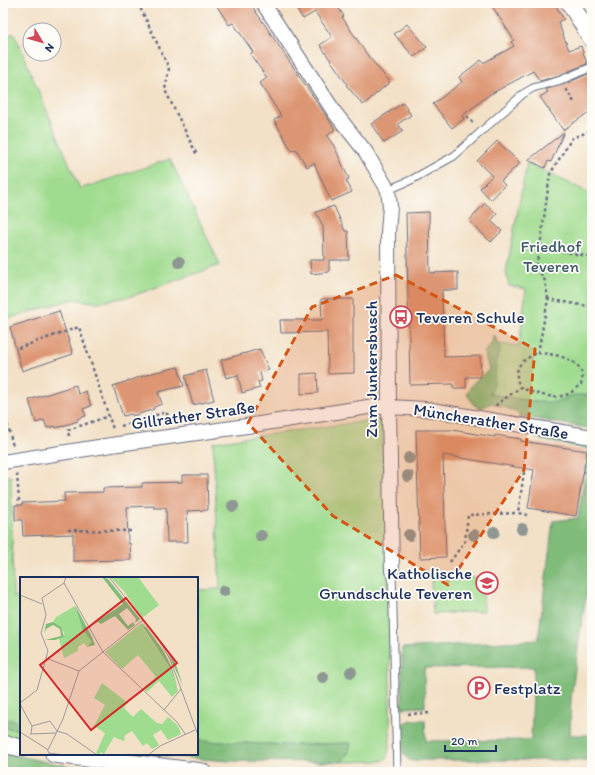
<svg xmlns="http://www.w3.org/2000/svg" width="595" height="775" font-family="Itim,sans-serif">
<rect width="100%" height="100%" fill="#fdfcf7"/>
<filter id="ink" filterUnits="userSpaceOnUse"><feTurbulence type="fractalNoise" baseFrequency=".025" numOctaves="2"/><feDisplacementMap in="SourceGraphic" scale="8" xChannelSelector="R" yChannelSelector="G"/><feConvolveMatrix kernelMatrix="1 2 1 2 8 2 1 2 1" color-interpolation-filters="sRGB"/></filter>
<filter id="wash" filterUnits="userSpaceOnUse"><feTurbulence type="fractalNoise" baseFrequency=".012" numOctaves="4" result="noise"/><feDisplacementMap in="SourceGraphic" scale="16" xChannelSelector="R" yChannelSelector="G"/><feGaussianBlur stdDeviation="0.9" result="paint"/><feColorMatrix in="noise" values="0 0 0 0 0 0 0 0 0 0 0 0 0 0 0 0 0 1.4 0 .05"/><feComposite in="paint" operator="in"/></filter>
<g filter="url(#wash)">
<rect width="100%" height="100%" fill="#f3e1c7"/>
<path fill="#a0dc8f" stroke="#5e8676" d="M 14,33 L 80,189 L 170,159 L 220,265 L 132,296 L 98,303 L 73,299 L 3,320 L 3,37 Z
M 527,163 L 592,194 L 592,420 L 490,394 L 498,344 L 519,346 L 526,289 L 509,286 L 506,272 Z
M 382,419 L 388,556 L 390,679 L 390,736 L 389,749 L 387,758 L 381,761 L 341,762 L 348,754 L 350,743 L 289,745 L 197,741 L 197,590 L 220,589 L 213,442 Z
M 11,476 L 13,597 L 21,597 L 21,721 L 3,719 L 3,477 Z
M 482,577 L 484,611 L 433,614 L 431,581 Z
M 3,727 L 21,730 L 21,739 L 3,735 Z"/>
<path fill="#80bc7a" stroke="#4e766c" d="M 493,335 L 496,338 L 500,349 L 496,365 L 494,383 L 490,394 L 537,402 L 556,402 L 573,395 L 592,395 L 592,429 L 521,416 L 512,410 L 491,403 L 482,408 L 475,406 L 467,394 C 470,383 480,377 489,370 L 484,352 L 492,343 Z
M 544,437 L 581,440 L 592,448 L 586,494 L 592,518 L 590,572 L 579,640 L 571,698 L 570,735 L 592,735 L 592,760 L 423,760 C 399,767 401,741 401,725 C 409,719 415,720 425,720 L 426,741 L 531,740 L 534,667 L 424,668 L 425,707 L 402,708 L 402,648 L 538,640 L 553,521 L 578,518 L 589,449 L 540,440 Z
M 3,719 L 21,721 L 21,730 L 3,727 Z
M 197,741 L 289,745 L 351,743 L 348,754 L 341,762 L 230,761 L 134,754 L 197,754 Z
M 3,752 C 42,762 81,769 122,772 L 22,772 L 3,768 Z"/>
<g id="blocks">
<path fill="#dd9673" d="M 215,3 L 250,3 L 335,129 L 327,136 L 334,146 L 349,179 L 346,180 L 352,192 L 331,201 L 314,163 L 307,167 L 296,149 L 292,151 L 274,120 L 281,116 L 260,83 L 267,78 L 250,54 L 253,52 L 233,23 L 229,25 Z
M 292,3 L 335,3 L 344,16 L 342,17 L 368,56 L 390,82 L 363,105 L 346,85 L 347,84 L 320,45 L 332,37 L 315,12 L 303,19 Z
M 490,3 L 554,3 L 564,19 L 558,22 L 569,50 L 581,46 L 587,64 L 559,75 L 540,81 L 533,71 L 489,95 L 462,116 L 464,119 L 452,128 L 433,104 L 462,82 L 459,77 L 481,60 L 483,63 L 514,46 L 511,42 L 514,40 Z
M 407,24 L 427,47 L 414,57 L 394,34 Z
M 590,73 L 592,78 L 592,110 L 563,130 L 540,97 L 548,92 L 546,89 L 563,85 Z
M 403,103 L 411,115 L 398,124 L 403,131 L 384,143 L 371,124 Z
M 564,132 L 551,162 L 548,161 L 545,168 L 528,160 Z
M 497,141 L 520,163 L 501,181 L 505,185 L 491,200 L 480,188 L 492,176 L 477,161 Z
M 485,203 L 497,214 L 491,221 L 502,231 L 491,242 L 469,221 Z
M 334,206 L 345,231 L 348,231 L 349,260 L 329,260 L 329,272 L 311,274 L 310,260 L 324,260 L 323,226 L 316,212 Z
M 429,212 L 430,273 L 458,272 L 458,290 L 442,290 L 444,357 L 480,356 L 481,377 L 466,377 L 466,388 L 453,388 L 453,384 L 410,385 L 406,213 Z
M 321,299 L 353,299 L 353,353 L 354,353 L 354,373 L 328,374 L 327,332 L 281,333 L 280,320 L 322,320 Z
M 59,311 L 73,354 L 22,371 L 10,327 Z
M 260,349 L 269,370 L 260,373 L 262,381 L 258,382 L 260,388 L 242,393 L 238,375 L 226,378 L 221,360 Z
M 178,367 L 184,386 L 158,392 L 162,404 L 154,407 L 154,409 L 133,416 L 132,414 L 123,416 L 113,386 L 152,373 Z
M 206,370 L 214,400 L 193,405 L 185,376 Z
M 317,373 L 318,393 L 301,394 L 301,374 Z
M 76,385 L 78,394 L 86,391 L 91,406 L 83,409 L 86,416 L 77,419 L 78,421 L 56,428 L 55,426 L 47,428 L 44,420 L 36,423 L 29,400 Z
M 416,430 L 452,430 L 495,437 L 495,435 L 521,439 L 521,441 L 587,451 L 576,516 L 528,508 L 534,470 L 443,455 L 446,557 L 420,558 Z
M 182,475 L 207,475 L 208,510 L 187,511 L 188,542 L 167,542 L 166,508 L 154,508 L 154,506 L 127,507 L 128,543 L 130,543 L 131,560 L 73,561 L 73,534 L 23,536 L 22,520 L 15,520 L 15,505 L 22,505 L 22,503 L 65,501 L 64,493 L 103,492 L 103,488 L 142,487 L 142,483 L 182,482 Z"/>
</g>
</g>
<g filter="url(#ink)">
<use href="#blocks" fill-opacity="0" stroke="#676d83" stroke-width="1"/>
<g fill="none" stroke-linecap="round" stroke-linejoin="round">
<g stroke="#676d83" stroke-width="9">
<path id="service" d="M 388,190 L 411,180 L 454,156 L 523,94 L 533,88 L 561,80 L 592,67
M 392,571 L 397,772"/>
</g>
<g stroke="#676d83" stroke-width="16">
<path id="minor" d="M 263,3 L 335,113 L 365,151 L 388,190 L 390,206 L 388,233 L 389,407 L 392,571
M 3,462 L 118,444 L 247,426 L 368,407 L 389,407 L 426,409 L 592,437"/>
</g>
<g stroke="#676d83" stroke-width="19">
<path id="tertiary" d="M 570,3 L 592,39
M 3,744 L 21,748
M 54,754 L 202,772"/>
</g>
<path stroke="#676d83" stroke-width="2.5" stroke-dasharray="3 3" stroke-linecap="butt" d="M 138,3 L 169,68 L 165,90 L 197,155
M 566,89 L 574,102
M 467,116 L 473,123
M 540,247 L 550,174 L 572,138 L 588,132 L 592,127
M 548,299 L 545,281 L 536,265 L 540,247 L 592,257
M 18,348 L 79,327 L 113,429
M 538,353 C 552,354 578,357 582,374 C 583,377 582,381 581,384 C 577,387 572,393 566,395 C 552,399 534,394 520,387 C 512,369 520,360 538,353 Z
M 538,353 L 548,299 L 592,307
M 496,406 L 497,404 L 520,388
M 3,407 L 13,446
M 121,426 L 166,412 L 171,421
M 69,436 L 68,430 L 109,416
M 524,472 L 518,513 L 527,515
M 17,474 L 19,501
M 68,530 L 132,531
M 450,562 L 465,541 L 468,515 L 518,513
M 408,714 L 429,713"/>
<use href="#service" stroke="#fff" stroke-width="7"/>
<use href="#minor" stroke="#fff" stroke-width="14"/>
<use href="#tertiary" stroke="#fff" stroke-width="17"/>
</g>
<g fill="#8e9794">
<circle cx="179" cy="262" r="6"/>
<circle cx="409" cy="458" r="6"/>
<circle cx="408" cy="476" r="6"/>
<circle cx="233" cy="506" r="6"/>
<circle cx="522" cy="529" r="6"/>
<circle cx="494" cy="532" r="6"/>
<circle cx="409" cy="535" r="6"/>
<circle cx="474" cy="535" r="6"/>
<circle cx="261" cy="536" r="6"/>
<circle cx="224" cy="591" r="6"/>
<circle cx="351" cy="672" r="6"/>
<circle cx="323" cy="677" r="6"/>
</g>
</g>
<path fill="#d45514" fill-opacity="0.2" stroke="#d45514" stroke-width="3" stroke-dasharray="8 5" stroke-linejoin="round" d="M 396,275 L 535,349 L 524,470 L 448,585 L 333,516 L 248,423 L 312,307 Z"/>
<defs>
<g id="bus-ring" transform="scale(1.15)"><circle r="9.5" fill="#fdfcf7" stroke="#d1495b" stroke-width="1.5"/><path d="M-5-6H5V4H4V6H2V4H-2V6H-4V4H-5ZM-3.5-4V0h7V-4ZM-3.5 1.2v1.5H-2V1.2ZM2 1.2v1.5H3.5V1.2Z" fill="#d1495b"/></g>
<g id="school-ring" transform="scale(1.15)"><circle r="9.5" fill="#fdfcf7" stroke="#d1495b" stroke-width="1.5"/><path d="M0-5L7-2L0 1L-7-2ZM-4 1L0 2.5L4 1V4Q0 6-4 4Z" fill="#d1495b"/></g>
<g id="parking-ring" transform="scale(1.15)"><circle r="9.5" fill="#fdfcf7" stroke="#d1495b" stroke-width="1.5"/><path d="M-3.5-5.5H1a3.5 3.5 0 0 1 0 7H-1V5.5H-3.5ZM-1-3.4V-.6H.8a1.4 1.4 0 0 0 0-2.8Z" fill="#d1495b"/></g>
</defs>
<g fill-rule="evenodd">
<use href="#bus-ring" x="401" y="317"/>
<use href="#school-ring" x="487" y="583"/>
<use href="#parking-ring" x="479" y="688"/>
</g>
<g text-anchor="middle" stroke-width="3.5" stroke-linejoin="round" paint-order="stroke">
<g font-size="17" fill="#3c5a6a" stroke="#fdfcf7">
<text x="551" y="252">Friedhof<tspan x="551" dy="20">Teveren</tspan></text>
</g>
<g font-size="17" fill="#1b2f5e" stroke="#fdfcf7" text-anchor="start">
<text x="416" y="323">Teveren Schule</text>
<text x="472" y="579" text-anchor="end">Katholische<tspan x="472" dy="20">Grundschule Teveren</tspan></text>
<text x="494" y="694">Festplatz</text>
</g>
<g font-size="17" fill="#1b2f5e" stroke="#fdfcf7">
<text transform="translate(371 369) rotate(-90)" y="6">Zum Junkersbusch</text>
<text transform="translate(193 415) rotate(-8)" y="6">Gillrather Straße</text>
<text transform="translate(491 421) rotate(9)" y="6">Müncherather Straße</text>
</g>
</g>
<g transform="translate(20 577)">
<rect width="178" height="178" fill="#f3e1c7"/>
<path d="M 90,0 L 118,0 L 139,28 L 122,41 L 104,14 ZM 55,29 L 73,65 L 66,69 L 64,66 L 58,70 L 58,74 L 44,81 L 39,62 L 44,59 L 44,55 L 33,45 L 36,40 ZM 122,46 L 126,50 L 123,51 L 151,92 L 158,114 L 152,120 L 139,104 L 127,115 L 123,111 L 136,100 L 118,78 L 102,92 L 85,75 ZM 82,106 L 108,126 L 104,131 L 113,140 L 121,132 L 137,146 L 142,147 L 148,140 L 158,149 L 161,157 L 148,163 L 141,153 L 133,158 L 139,168 L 132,172 L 127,166 L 123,169 L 112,154 L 104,159 L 105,163 L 103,164 L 94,160 L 84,177 L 81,175 L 79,178 L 76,176 L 85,156 L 74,149 L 85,128 L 74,121 Z" fill="#a0dc8f"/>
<path d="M 82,0 L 88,2 L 120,42 L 115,46 L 116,42 L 107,31 L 99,37 L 108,49 L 113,45 L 115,48 L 108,53 L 95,39 L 81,47 L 78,45 L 70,49 L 73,56 L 70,49 L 103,27 ZM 55,28 L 72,60 L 75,68 L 66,70 L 72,65 L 63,53 ZM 125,42 L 154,82 L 163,109 L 148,76 ZM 33,45 L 41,50 L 44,60 L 35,63 L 25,63 L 41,59 L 40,52 L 33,48 L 26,52 L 24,57 L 26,47 ZM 123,50 L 126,50 L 143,73 L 152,91 L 158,114 L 151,92 Z" fill="#80bc7a"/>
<path fill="none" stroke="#9d9a9d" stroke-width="1" d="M 46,0 L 44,6 L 83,75 L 157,145 L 166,158M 89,0 L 139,63 L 150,82 L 178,158M 0,18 L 22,27M 26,81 L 59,94M 0,126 L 17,113 L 28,74 L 21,56 L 26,38 L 22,21 L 44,6M 0,127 L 12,149 L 11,157M 144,133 L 161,112M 12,149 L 30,144 L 37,154M 37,154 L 47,157 L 77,178M 0,155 L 27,172 L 30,178M 10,157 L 36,156M 28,173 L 43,142 L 59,94 L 123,43M 29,176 L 44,178M 128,178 L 140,169 L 175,153"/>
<path fill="#d62828" fill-opacity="0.15" stroke="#d62828" stroke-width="2" d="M 106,21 L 157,86 L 71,153 L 20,88 Z"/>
<rect width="178" height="178" fill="none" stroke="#1b2f5e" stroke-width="2"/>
</g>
<rect width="595" height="775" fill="none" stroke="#fdfcf7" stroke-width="16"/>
<g transform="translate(42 42) rotate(128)"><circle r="19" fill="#fdfcf7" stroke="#a3aaba"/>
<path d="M0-3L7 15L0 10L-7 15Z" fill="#d1495b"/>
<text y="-6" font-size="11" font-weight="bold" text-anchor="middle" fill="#1b2f5e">N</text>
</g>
<path d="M445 745v6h51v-6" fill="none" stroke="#1b2f5e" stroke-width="2"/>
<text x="451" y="745" font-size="12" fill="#1b2f5e" stroke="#fdfcf7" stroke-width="3" paint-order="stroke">20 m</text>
</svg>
